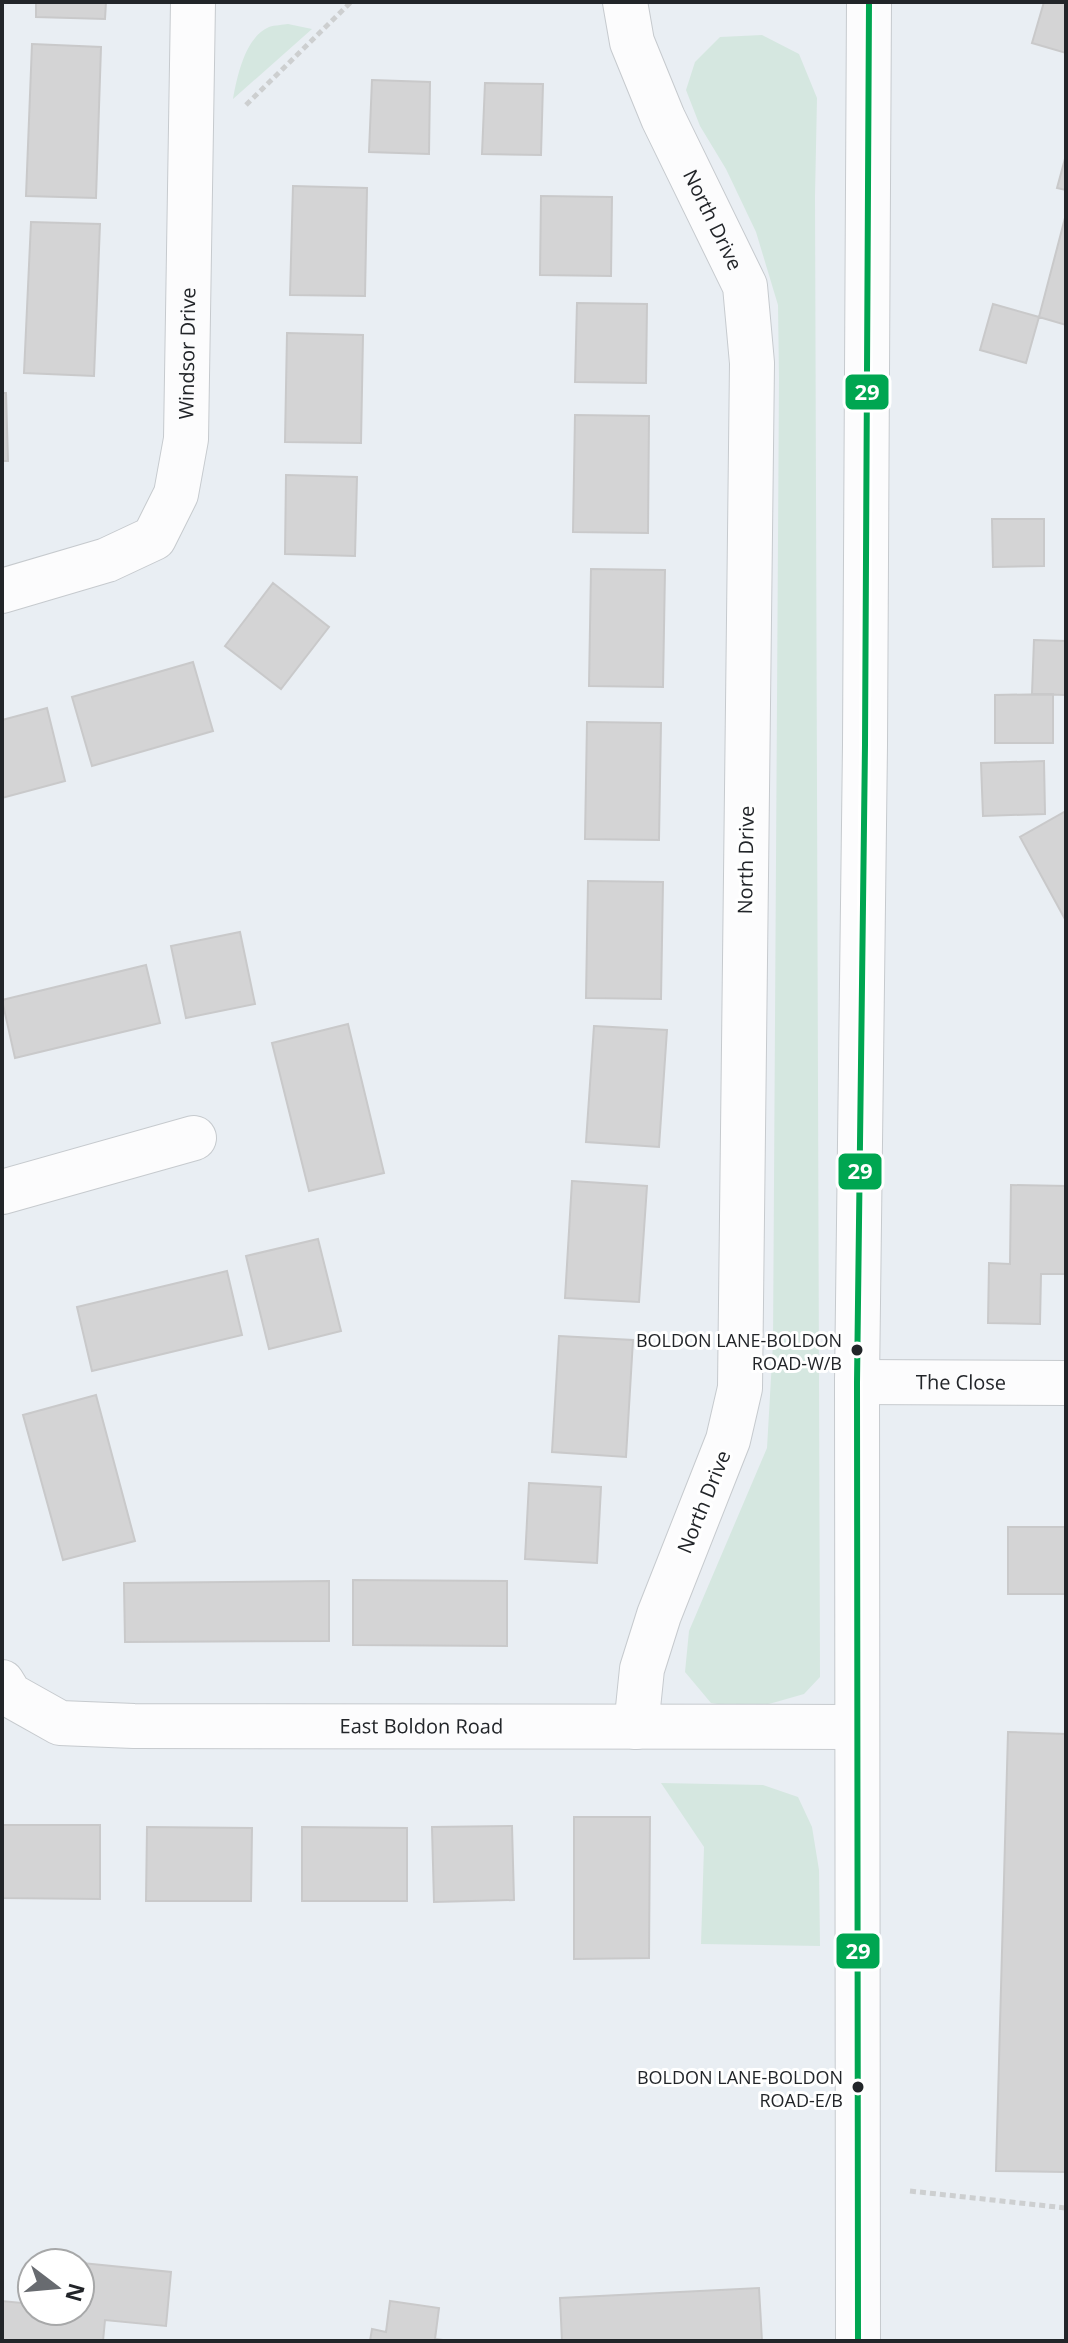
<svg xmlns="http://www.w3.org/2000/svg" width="1068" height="2343" font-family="'Open Sans',sans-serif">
<rect width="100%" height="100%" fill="#e9eef3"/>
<path fill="#d5e7e0" d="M 288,24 L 312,29 L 233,99 C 237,77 245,37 269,27 C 275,25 283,25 288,24 Z
M 762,35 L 799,54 L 817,98 L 815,196 L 820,1677 L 804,1694 L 751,1709 L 711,1703 L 685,1672 L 689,1631 L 767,1448 L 773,1343 L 779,378 L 778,305 L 756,232 L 726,169 L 700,126 L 686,90 L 695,62 L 720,37 Z
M 661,1783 L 763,1785 L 798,1797 L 812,1827 L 819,1870 L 820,1946 L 701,1944 L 704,1847 Z"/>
<path fill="#d4d4d5" stroke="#c9c9ca" stroke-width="2" d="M 36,2 L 106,2 L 105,19 L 36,17 Z
M 1044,2 L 1066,2 L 1066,53 L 1032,43 Z
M 32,44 L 101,47 L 96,198 L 26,196 Z
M 372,80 L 430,82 L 429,154 L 369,152 Z
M 485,83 L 543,84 L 541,155 L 482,154 Z
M 1066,155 L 1066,190 L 1057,188 Z
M 293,186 L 367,188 L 365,296 L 290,295 Z
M 541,196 L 612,197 L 611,276 L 540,275 Z
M 1066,214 L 1066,325 L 1039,317 Z
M 31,222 L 100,224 L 94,376 L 24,373 Z
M 577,303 L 647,304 L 646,383 L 575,382 Z
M 993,304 L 1039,317 L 1026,363 L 980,350 Z
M 287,333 L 363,335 L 361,443 L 285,442 Z
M 2,393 L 6,393 L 8,461 L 2,461 Z
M 575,415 L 649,416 L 648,533 L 573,532 Z
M 286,475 L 357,477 L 355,556 L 285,554 Z
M 992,519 L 1044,519 L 1044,566 L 993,567 Z
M 591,569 L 665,570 L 663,687 L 589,686 Z
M 273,583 L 329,627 L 281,689 L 225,646 Z
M 1034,640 L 1066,641 L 1066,695 L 1032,694 Z
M 193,662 L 213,731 L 92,766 L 72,697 Z
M 1053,694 L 1053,743 L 995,743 L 995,695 Z
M 47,708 L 65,781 L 2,798 L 2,720 Z
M 587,722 L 661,723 L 659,840 L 585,839 Z
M 1044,761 L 1045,814 L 983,816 L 981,763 Z
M 1066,811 L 1066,921 L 1020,837 Z
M 588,881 L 663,882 L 661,999 L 586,998 Z
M 240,932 L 255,1004 L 186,1018 L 171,946 Z
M 146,965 L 160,1023 L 15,1058 L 2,1000 Z
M 348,1024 L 384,1173 L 309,1191 L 272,1043 Z
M 594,1026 L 667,1030 L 659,1147 L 586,1142 Z
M 572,1181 L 647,1186 L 639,1302 L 565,1298 Z
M 1011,1185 L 1066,1186 L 1066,1274 L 1041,1274 L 1040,1324 L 988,1323 L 989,1263 L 1010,1264 Z
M 318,1239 L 341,1331 L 269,1349 L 246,1256 Z
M 227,1271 L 242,1335 L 92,1371 L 77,1307 Z
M 559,1336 L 633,1340 L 626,1457 L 552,1452 Z
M 96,1395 L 135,1541 L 63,1560 L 23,1415 Z
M 529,1483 L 601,1487 L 597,1563 L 525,1559 Z
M 1008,1527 L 1066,1527 L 1066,1594 L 1008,1594 Z
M 353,1580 L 507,1581 L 507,1646 L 353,1645 Z
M 329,1581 L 329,1641 L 125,1642 L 124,1583 Z
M 1008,1732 L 1066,1734 L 1066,2172 L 996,2171 Z
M 574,1817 L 650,1817 L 649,1958 L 574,1959 Z
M 2,1825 L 100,1825 L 100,1899 L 2,1898 Z
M 512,1826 L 514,1900 L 434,1902 L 432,1827 Z
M 147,1827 L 252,1828 L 251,1901 L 146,1901 Z
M 302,1827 L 407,1828 L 407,1901 L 302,1901 Z
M 82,2263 L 171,2272 L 166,2326 L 105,2320 L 103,2341 L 2,2341 L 2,2301 L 32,2304 L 32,2311 L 80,2311 Z
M 759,2288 L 762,2341 L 562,2341 L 560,2298 Z
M 390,2301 L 439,2308 L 435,2339 L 451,2341 L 370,2341 L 372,2329 L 386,2332 Z"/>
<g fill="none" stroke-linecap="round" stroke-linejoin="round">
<g stroke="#c6cace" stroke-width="46">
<g id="minor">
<path id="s1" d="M 625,2 L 632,42 L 663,118 L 745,286 L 752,363 L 740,1388 L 728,1440 L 659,1615 L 642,1669 L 636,1727"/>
<path id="s2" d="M 2,591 L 107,560 L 154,538 L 176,494 L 186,439 L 193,2"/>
<path d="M 2,1192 L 194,1138"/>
<path id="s3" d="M 857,1382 L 1066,1383"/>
<path id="s4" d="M 2,1682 L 10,1695 L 60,1723 L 134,1726 L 856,1727"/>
</g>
</g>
<g stroke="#c6cace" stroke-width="46">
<path id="tertiary" d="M 858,2341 L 857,1382 L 865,745 L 869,2"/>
</g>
<path stroke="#cdcfd0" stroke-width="5" stroke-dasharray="6 4" stroke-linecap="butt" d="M 246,105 L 351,2
M 910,2191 L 1066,2208"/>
<use href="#minor" stroke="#fcfcfd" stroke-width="44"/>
<use href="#tertiary" stroke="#fcfcfd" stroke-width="44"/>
<g stroke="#fff" stroke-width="12">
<path id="bus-1" d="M 858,2341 L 857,1382 L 865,745 L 869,2"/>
</g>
<use href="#bus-1" stroke="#00a651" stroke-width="6"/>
</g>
<g fill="#222529" stroke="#fff" stroke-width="3">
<circle cx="857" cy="1350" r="7"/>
<circle cx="858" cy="2087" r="7"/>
</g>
<g text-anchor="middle" stroke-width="6" stroke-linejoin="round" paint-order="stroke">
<g font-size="18" fill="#222529" stroke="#fff" text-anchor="end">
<text x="842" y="1347">BOLDON LANE-BOLDON<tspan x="842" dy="23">ROAD-W/B</tspan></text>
<text x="843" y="2084">BOLDON LANE-BOLDON<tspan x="843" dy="23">ROAD-E/B</tspan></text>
</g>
<g font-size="20" fill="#222529" stroke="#fff">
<text dy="7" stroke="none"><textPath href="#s1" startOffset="236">North Drive</textPath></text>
<text dy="7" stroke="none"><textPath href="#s2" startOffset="352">Windsor Drive</textPath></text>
<text transform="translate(746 860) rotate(-89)" y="7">North Drive</text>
<text dy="7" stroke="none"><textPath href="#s3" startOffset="104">The Close</textPath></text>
<text transform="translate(704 1502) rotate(-68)" y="7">North Drive</text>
<text dy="7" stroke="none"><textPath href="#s4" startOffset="434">East Boldon Road</textPath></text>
</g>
</g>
<g stroke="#fff" stroke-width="3">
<rect x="844" y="373" width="46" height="38" rx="8" fill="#00a651"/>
<rect x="837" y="1152" width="46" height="39" rx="8" fill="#00a651"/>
<rect x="835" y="1932" width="46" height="38" rx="8" fill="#00a651"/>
</g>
<g font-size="22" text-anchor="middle" font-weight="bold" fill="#fff">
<text x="867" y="400">29</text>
<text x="860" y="1179">29</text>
<text x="858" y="1959">29</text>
</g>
<rect width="1068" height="2343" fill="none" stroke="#222529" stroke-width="8"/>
<g transform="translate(56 2287) rotate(106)"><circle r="38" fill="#ffffff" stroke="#a7a8a9" stroke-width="2"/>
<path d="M0-6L14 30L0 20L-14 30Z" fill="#686b70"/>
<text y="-12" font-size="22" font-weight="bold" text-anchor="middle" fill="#222529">N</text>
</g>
</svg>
